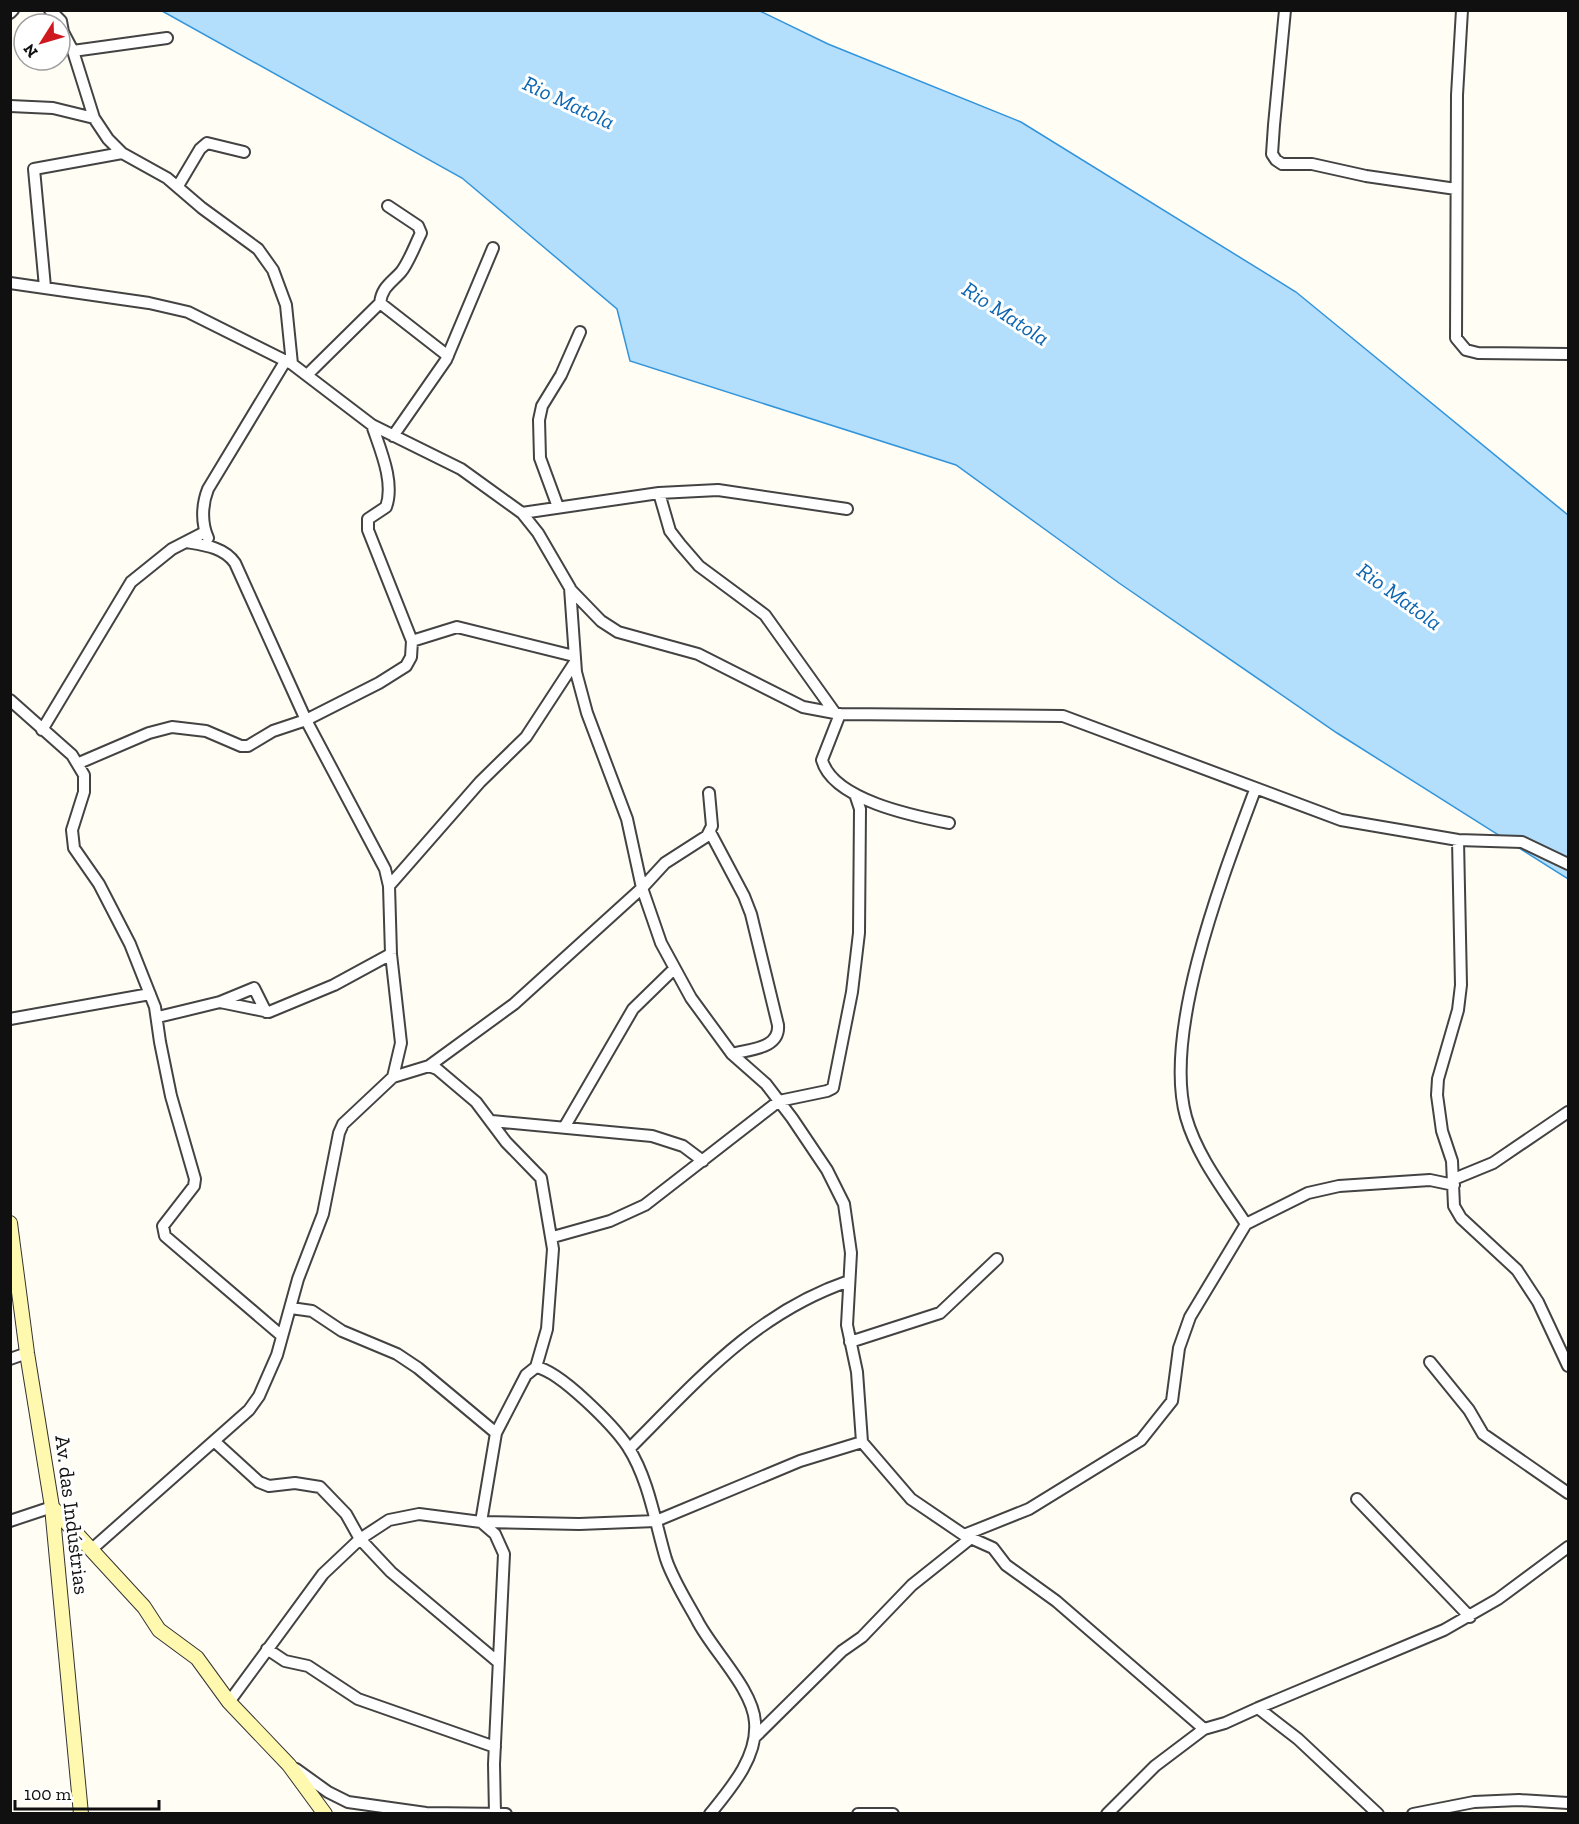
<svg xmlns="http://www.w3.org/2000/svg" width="1579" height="1824" font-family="'Zilla Slab',serif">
<rect width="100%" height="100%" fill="#fffdf4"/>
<path fill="#b3dffc" stroke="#3294db" stroke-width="1.5" d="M 162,11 L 760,11 L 828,44 L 1021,122 L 1296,292 L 1568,515 L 1568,879 L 1337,733 L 1119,583 L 956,465 L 630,361 L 617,309 L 462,178 Z"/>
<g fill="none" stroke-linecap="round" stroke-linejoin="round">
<g stroke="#434343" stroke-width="14">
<path id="street" d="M 50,10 L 61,21 L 63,32 L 73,51 L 94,118 L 108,139 L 122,153 L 167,178 L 202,208 L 258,249 L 273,270 L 286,305 L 292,364
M 1285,10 L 1274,125 L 1272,154 L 1276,160 L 1282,164 L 1312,164 L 1366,176 L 1456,189
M 1462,10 L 1457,95 L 1456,338 L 1466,350 L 1478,353 L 1568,354
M 10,13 L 13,10
M 73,51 L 167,38
M 10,106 L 53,108 L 94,118
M 178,186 L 200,149 L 207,143 L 244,152
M 10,283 L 149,303 L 188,312 L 292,364 L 372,425 L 461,469 L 522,513 L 538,533 L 570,588 L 576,672 L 587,713 L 627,819 L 642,888 L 661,943 L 691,998 L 732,1054 L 766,1084 L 792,1118 L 827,1170 L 844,1204 L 851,1253 L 847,1325 L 857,1372 L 862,1442 L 911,1499 L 964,1535 L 993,1548 L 1006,1565 L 1056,1601 L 1204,1729
M 45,287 L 34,169 L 122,153
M 380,303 L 448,356
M 307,375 L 380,303 C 382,287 391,283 401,272 C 409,262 415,245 421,233 L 418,226 L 388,206
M 372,425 C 380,449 395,482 386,507 L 368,519 L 368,530 L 412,641
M 393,436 L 446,360 L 493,248
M 659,493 L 670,531 L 680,544 L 699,566 L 765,615 L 835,713
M 558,507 L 540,458 L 539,420 L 542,406 L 561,375 L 580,332
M 522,513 L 659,493 L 718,490 L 847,509
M 208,538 C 201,523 202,504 208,489 L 286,360
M 570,589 L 601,621 L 618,632 L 698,654 L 803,707 L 840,714 L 1063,716 L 1341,820 L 1458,840 L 1522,842 L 1568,864
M 10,700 L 72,755 L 84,775 L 84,792 L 72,830 L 74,848 L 99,884 L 130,944 L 155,1007 L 160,1042 L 171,1096 L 195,1179 L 194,1186 L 163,1226 L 165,1236 L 282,1336
M 840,714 L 822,760 C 833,800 914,816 949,823
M 42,730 L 131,582 L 172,549 L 205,532
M 79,763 L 149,733 L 172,727 L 206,731 L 241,746 L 248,746 L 273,731 L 306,720 L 379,683 L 406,666 L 411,657 L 412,641 L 457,627 L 574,656
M 710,832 L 744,896 L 751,914 L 778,1025 C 780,1049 750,1049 732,1054
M 1458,840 L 1461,985 L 1458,1010 L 1438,1079 L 1437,1095 L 1442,1131 L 1452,1161 L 1454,1206 L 1461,1218 L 1517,1270 L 1538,1302 L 1568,1366
M 389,886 L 480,782 L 526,737 L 575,662
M 220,1002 L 269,1012 L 334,985 L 391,954
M 158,1017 L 220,1002 L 254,988 L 266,1012
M 10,1019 L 150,994
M 429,1066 L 514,1004 L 642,888 L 665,863 L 707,836 L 712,826 L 709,793
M 393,1077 L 429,1066 L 437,1069 L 476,1102 L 506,1142 L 541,1178 L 553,1249 L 547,1329 L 536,1367
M 492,1121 L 652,1136 L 683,1146 L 703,1161
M 565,1126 L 633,1009 L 674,969
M 1454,1179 L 1493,1163 L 1568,1112
M 1246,1224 C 1224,1190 1197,1156 1186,1117 C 1162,1031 1224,873 1255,790
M 553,1237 L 610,1221 L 645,1205 L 779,1101 L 827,1091 L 833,1088 L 852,992 L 859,933 L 860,809 L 855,794
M 291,1308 L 312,1311 L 342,1331 L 397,1354 L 418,1368 L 496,1433
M 850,1342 L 940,1313 L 997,1259
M 10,1359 L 27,1353
M 1430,1362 L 1469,1410 L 1483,1434 L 1568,1493
M 214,1441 L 259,1482 L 269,1486 L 295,1483 L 320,1487 L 346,1514 L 360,1539 L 391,1572 L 498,1662
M 629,1449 C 697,1381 755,1313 849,1281
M 1357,1499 L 1470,1617
M 10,1521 L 52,1507
M 964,1535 L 1029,1509 L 1141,1440 L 1172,1401 L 1179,1348 L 1190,1317 L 1246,1224 L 1308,1193 L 1339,1186 L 1430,1180 L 1454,1185
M 92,1549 L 249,1410 L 259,1396 L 277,1355 L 298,1279 L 323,1214 L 339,1133 L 343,1124 L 393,1077 L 401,1043 L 391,954 L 389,886 L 385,869 L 306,720 L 235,563 C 224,547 204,545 186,542
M 267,1649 L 285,1661 L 308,1666 L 358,1699 L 495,1747
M 229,1702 L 323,1574 L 360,1539 L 389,1520 L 419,1514 L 481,1522 L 579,1524 L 656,1521 L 800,1461 L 862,1442
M 1258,1708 L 1444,1630 L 1498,1599 L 1568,1547
M 755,1737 L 842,1651 L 862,1637 L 912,1585 L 971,1538
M 296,1769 L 328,1792 L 348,1802 L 426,1813 L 506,1814
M 495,1814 L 494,1764 L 504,1554 L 495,1534 L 481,1522 L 496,1433 L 526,1375 L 536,1367 C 560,1371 614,1426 628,1447 C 649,1480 655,1522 666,1559 C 673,1580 686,1600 697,1620 C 712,1650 753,1689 755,1722 C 758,1757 731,1788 710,1814
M 858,1814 L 893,1814
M 1107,1814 L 1155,1766 L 1204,1729 L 1225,1723 L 1258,1708 L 1298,1739 L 1378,1814
M 1413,1814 L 1474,1802 L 1519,1800 L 1568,1803"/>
</g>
<g stroke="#323232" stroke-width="16">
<path id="secondary" d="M 10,1223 L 27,1353 L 52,1507 L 81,1814
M 52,1507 L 144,1607 L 159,1630 L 197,1658 L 229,1702 L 289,1765 L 325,1814"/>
</g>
<use href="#street" stroke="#fff" stroke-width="10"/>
<use href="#secondary" stroke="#fff8af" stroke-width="14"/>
</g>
<g text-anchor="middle" stroke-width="6" stroke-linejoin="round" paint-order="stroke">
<g font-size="21" fill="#101010" stroke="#fff">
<text transform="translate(72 1515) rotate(83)" y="7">Av. das Indústrias</text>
</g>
<g font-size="22" font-style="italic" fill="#0b65b0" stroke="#fff">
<text transform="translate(569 102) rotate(25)" y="8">Rio Matola</text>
<text transform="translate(1006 313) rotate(33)" y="8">Rio Matola</text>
<text transform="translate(1400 596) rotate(36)" y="8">Rio Matola</text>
</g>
</g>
<rect width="1579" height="1824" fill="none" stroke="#101010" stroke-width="24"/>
<g transform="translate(42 42) rotate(233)"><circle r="28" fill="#ffffff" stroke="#9f9f9f" stroke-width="1.5"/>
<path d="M0-4.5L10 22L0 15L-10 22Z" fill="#d0191e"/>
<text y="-9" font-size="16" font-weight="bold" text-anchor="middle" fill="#101010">N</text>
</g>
<path d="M15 1800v9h144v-9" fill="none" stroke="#101010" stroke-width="3"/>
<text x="24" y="1800" font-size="18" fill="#101010" stroke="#ffffff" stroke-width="4.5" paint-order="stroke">100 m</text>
</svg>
